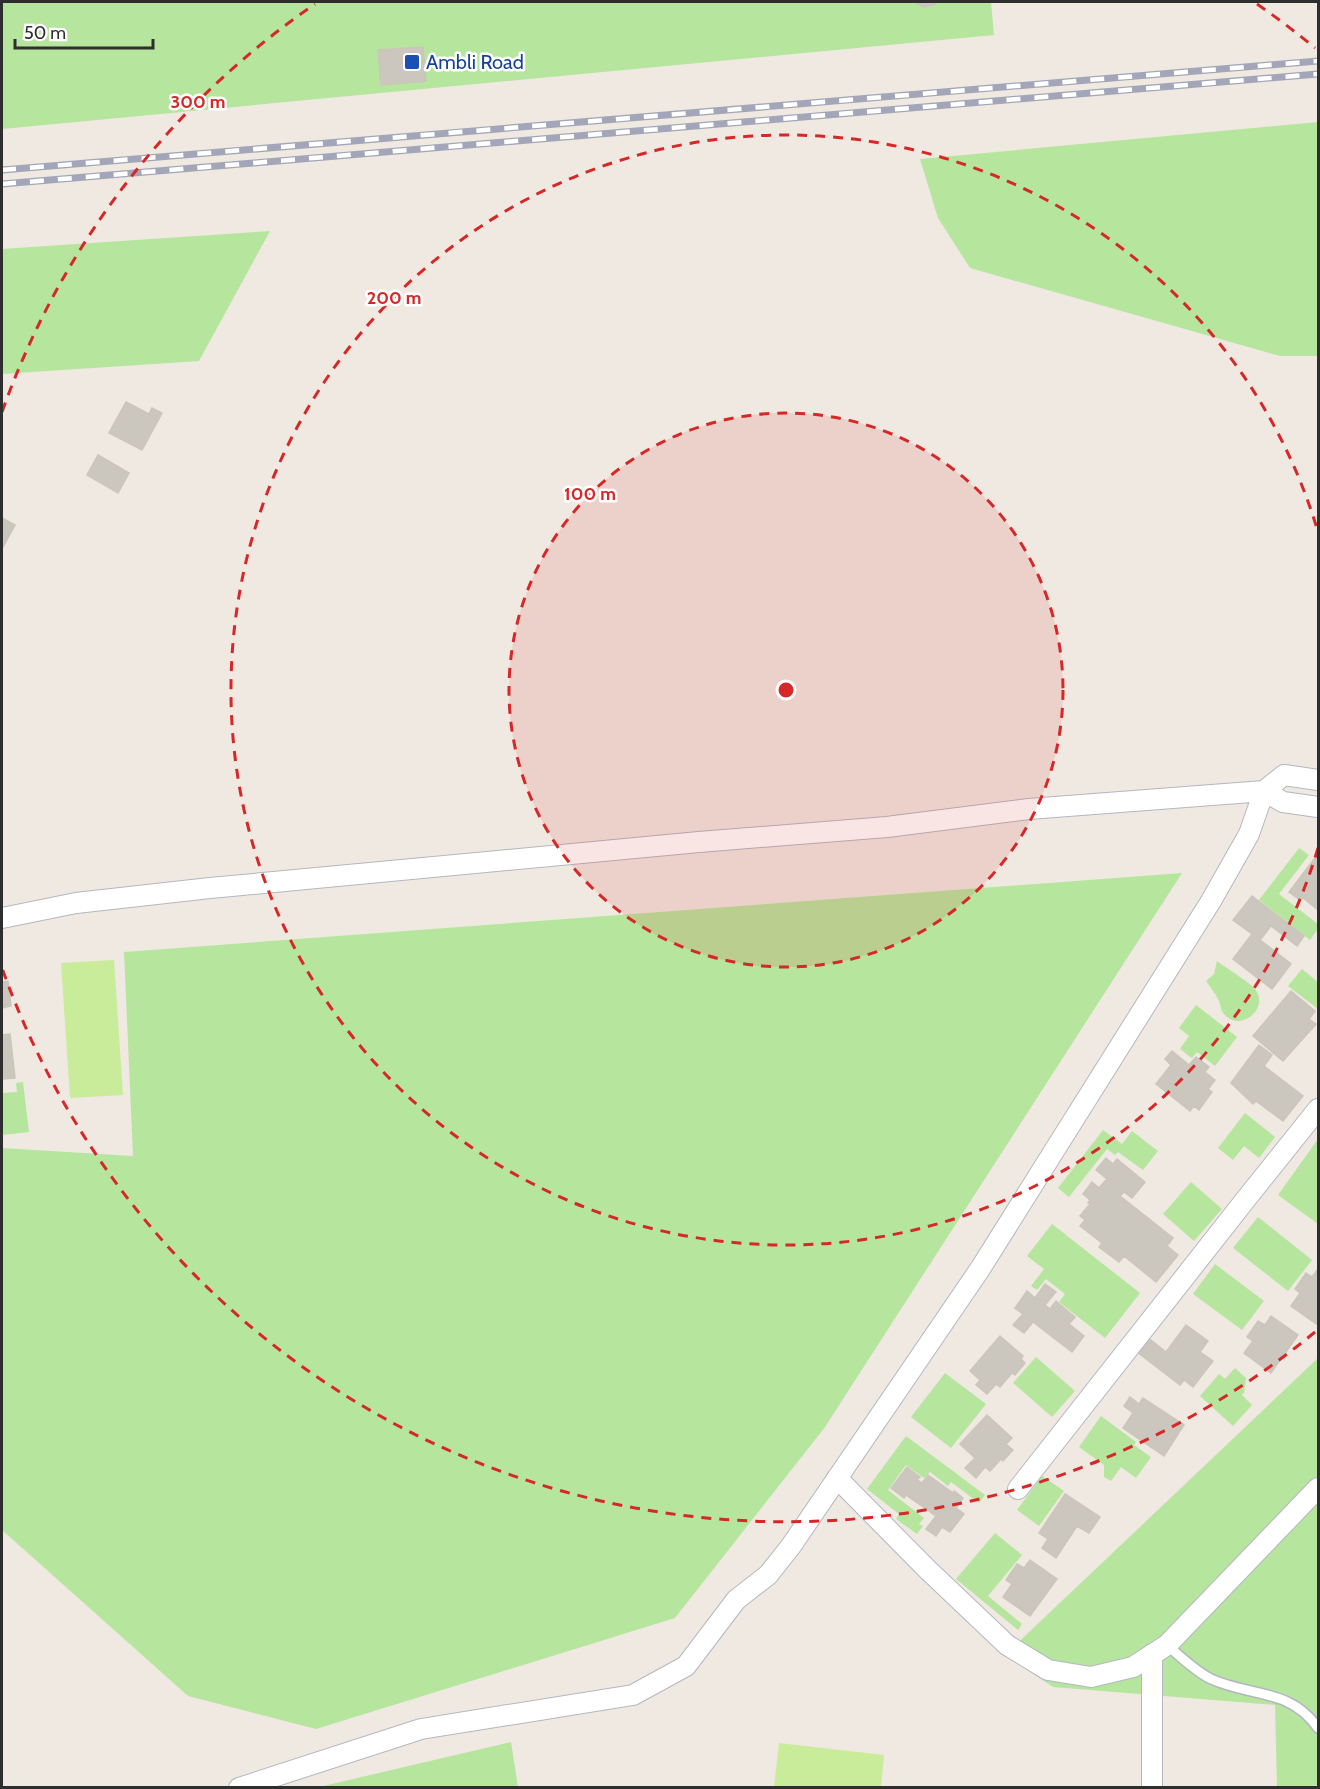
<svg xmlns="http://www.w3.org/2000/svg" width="1320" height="1789" font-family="Cabin,sans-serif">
<rect width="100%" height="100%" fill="#efe9e1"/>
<path fill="#b6e59e" d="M 2,2 L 991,2 L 994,35 L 2,129 Z
M 1318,122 L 1318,356 L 1280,356 L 970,268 L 938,218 L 920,159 Z
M 270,231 L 199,361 L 2,374 L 2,249 Z
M 1299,848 L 1309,855 L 1279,894 L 1318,924 L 1318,929 L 1310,940 L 1259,900 Z
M 1182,873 L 825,1427 L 675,1618 L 316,1729 L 188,1696 L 2,1530 L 2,1148 L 133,1156 L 124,952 Z
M 1217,961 C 1225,967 1249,982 1255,989 C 1270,1009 1240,1033 1224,1014 C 1220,1010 1221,1005 1219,1001 C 1216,994 1210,987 1206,981 L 1214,974 Z
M 1302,969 L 1318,982 L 1318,1009 L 1288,986 Z
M 1196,1005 L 1237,1037 L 1215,1066 L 1197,1052 L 1192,1058 L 1180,1049 L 1189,1036 L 1179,1028 Z
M 23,1082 L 29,1132 L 2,1135 L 2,1093 L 17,1092 L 16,1083 Z
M 1245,1113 L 1275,1137 L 1259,1158 L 1244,1146 L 1233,1160 L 1218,1148 Z
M 1103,1130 L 1122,1144 L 1132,1131 L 1158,1151 L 1143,1170 L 1118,1152 L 1115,1155 L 1107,1149 L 1069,1197 L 1058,1188 Z
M 1318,1139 L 1318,1224 L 1278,1195 Z
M 1191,1182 L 1222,1209 L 1194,1241 L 1163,1214 Z
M 1258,1217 L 1312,1260 L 1288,1291 L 1233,1248 Z
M 1052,1224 L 1140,1293 L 1105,1338 L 1059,1302 L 1065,1294 L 1046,1279 L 1037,1290 L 1031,1286 L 1044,1269 L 1027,1256 Z
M 1215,1264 L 1264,1301 L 1242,1330 L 1193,1294 Z
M 1036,1357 L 1075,1391 L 1052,1417 L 1013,1383 Z
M 1318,1358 L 1318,1787 L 1277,1787 L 1275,1705 L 1053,1687 L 1005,1655 Z
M 1235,1368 L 1246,1378 L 1244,1393 L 1242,1395 L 1252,1405 L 1233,1426 L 1200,1396 L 1219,1374 L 1225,1379 Z
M 945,1373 L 986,1404 L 951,1448 L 911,1417 Z
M 1101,1416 L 1136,1442 L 1134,1445 L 1151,1457 L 1136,1478 L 1121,1467 L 1111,1481 L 1104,1477 L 1104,1465 L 1079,1447 Z
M 906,1436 L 985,1495 L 979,1503 L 951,1482 L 948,1486 L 930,1472 L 924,1478 L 906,1465 L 888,1490 L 924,1518 L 919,1524 L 923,1526 L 917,1534 L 896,1519 L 899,1514 L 867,1489 Z
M 1042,1476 L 1064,1491 L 1039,1526 L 1017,1510 Z
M 995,1533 L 1022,1555 L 988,1596 L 1022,1624 L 1018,1630 L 956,1579 Z
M 511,1742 L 518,1787 L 319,1787 Z"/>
<path fill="#c9ec9a" d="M 114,960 L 123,1095 L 70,1098 L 61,963 Z
M 779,1743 L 884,1755 L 881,1787 L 774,1787 Z"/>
<path fill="#cbc7bf" stroke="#cbc5ba" stroke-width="1.5" d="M 914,2 L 937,2 L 933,5 L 924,7 Z
M 423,47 L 426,81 L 381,85 L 378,50 Z
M 126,402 L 149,414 L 152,408 L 162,413 L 142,450 L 109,433 Z
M 98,455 L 129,473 L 118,493 L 87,475 Z
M 2,518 L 15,525 L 2,549 Z
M 1318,854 L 1318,910 L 1302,897 L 1300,900 L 1289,892 Z
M 1252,896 L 1304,936 L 1297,946 L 1271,926 L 1260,940 L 1291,964 L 1272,989 L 1233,959 L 1252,934 L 1233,920 Z
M 8,981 L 11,1006 L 2,1008 L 2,982 Z
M 1291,991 L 1315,1011 L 1309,1019 L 1316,1024 L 1283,1061 L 1253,1036 Z
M 10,1034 L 15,1078 L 2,1079 L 2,1035 Z
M 1259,1045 L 1272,1055 L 1264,1066 L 1303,1096 L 1283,1121 L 1256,1101 L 1253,1104 L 1231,1083 Z
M 1172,1051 L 1189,1065 L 1196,1057 L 1209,1067 L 1205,1072 L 1215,1080 L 1208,1089 L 1212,1092 L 1199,1110 L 1194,1106 L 1190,1111 L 1156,1084 L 1171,1065 L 1165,1059 Z
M 1106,1158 L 1113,1164 L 1117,1159 L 1145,1182 L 1132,1198 L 1124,1192 L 1120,1196 L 1173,1238 L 1167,1246 L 1178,1255 L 1156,1282 L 1124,1256 L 1119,1262 L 1099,1247 L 1102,1243 L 1080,1226 L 1085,1220 L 1080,1216 L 1090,1204 L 1088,1203 L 1090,1200 L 1083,1194 L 1092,1182 L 1099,1188 L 1107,1179 L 1096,1170 Z
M 1318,1269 L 1318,1325 L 1291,1306 L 1300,1293 L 1295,1289 L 1306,1273 L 1312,1277 Z
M 1045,1284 L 1056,1292 L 1045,1305 L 1050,1309 L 1056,1301 L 1075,1317 L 1069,1324 L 1084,1336 L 1072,1352 L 1033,1322 L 1024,1333 L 1013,1325 L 1023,1314 L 1015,1308 L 1027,1291 L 1035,1298 Z
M 1271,1316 L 1298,1335 L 1271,1373 L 1244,1353 L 1253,1341 L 1247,1337 L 1258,1321 L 1265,1325 Z
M 1186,1325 L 1208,1341 L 1200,1352 L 1213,1361 L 1193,1387 L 1184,1380 L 1180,1385 L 1136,1351 L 1147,1337 L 1166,1352 Z
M 1000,1336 L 1023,1356 L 1021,1359 L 1025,1363 L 1015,1375 L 1012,1373 L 1000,1387 L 996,1384 L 987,1394 L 976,1385 L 980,1380 L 970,1371 Z
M 1130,1397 L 1139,1404 L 1143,1398 L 1184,1425 L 1164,1456 L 1123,1428 L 1133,1413 L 1124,1406 Z
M 987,1415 L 1012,1438 L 1006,1444 L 1013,1450 L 1003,1461 L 1001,1459 L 990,1471 L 985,1467 L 976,1478 L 965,1468 L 975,1458 L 960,1444 Z
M 907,1467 L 920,1477 L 917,1480 L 922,1483 L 928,1475 L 953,1493 L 954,1491 L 963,1498 L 956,1508 L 964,1514 L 950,1532 L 942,1527 L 936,1536 L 926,1529 L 936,1516 L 906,1495 L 904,1498 L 891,1488 Z
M 1065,1494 L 1100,1517 L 1089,1533 L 1077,1526 L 1056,1558 L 1042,1548 L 1048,1539 L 1039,1533 Z
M 1030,1560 L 1057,1579 L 1030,1616 L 1003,1597 L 1012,1584 L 1006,1580 L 1017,1564 L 1024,1568 Z"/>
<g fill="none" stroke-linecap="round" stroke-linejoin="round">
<g stroke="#b4b7c1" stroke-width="12">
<path id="service" d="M 1167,1645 C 1181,1657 1195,1671 1211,1679 C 1251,1697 1290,1688 1318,1728"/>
</g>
<g stroke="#b4b7c1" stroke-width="22">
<path id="minor" d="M 2,918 L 76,903 L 210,888 L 699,842 L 887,827 L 1029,809 L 1264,791 L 1283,802 L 1318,807
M 837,1478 L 927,1569 L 1007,1645 L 1048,1670 L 1091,1677 L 1133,1667 L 1167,1645 L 1318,1488
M 1018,1489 L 1246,1199 L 1318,1109
M 239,1788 L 421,1729 L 633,1695 L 686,1666 L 736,1600 L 768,1575 L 791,1546 L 980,1269 L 1211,901 L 1249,834 L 1264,791 L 1284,775 L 1318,780
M 1152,1788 L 1152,1654"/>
</g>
<use href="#service" stroke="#fff" stroke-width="9"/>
<use href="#minor" stroke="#fff" stroke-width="20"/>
<g stroke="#a3a6b8" stroke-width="7">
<path id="rail" d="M 2,170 L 1318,61
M 2,184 L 1318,74"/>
</g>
<use href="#rail" stroke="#fff" stroke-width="4.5" stroke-dasharray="14" stroke-linecap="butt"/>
</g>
<circle cx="786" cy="690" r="277" fill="#d62828" fill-opacity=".12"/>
<g fill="none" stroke="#d62828" stroke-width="3" stroke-dasharray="10 8">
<circle cx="786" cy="690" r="277"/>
<path d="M1318 848A555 555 0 1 1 1318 532"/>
<path d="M1315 1332A832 832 0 0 1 2 968M2 412A832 832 0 0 1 315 4M1257 4A832 832 0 0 1 1315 48"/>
</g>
<rect fill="#1a4fb4" stroke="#fff" stroke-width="2" x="404" y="54" width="16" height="16" rx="3"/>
<g text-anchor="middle" stroke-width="5" stroke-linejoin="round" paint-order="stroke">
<g font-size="20" fill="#164399" stroke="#fff" text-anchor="start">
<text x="426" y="69">Ambli Road</text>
</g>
</g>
<circle cx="786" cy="690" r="9" fill="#d62828" stroke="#fff" stroke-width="3"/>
<g font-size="18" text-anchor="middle" font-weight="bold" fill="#d62828" stroke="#fff" stroke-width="5" stroke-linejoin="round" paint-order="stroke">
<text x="198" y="108">300 m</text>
<text x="394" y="304">200 m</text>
<text x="590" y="500">100 m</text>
</g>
<rect width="1320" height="1789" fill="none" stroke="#2e2e2e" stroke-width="6"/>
<path d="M15 39v9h138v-9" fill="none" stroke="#2e2e2e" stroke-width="3"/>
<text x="24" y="39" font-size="18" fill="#2e2e2e" stroke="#ffffff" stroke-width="4.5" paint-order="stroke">50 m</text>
</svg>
